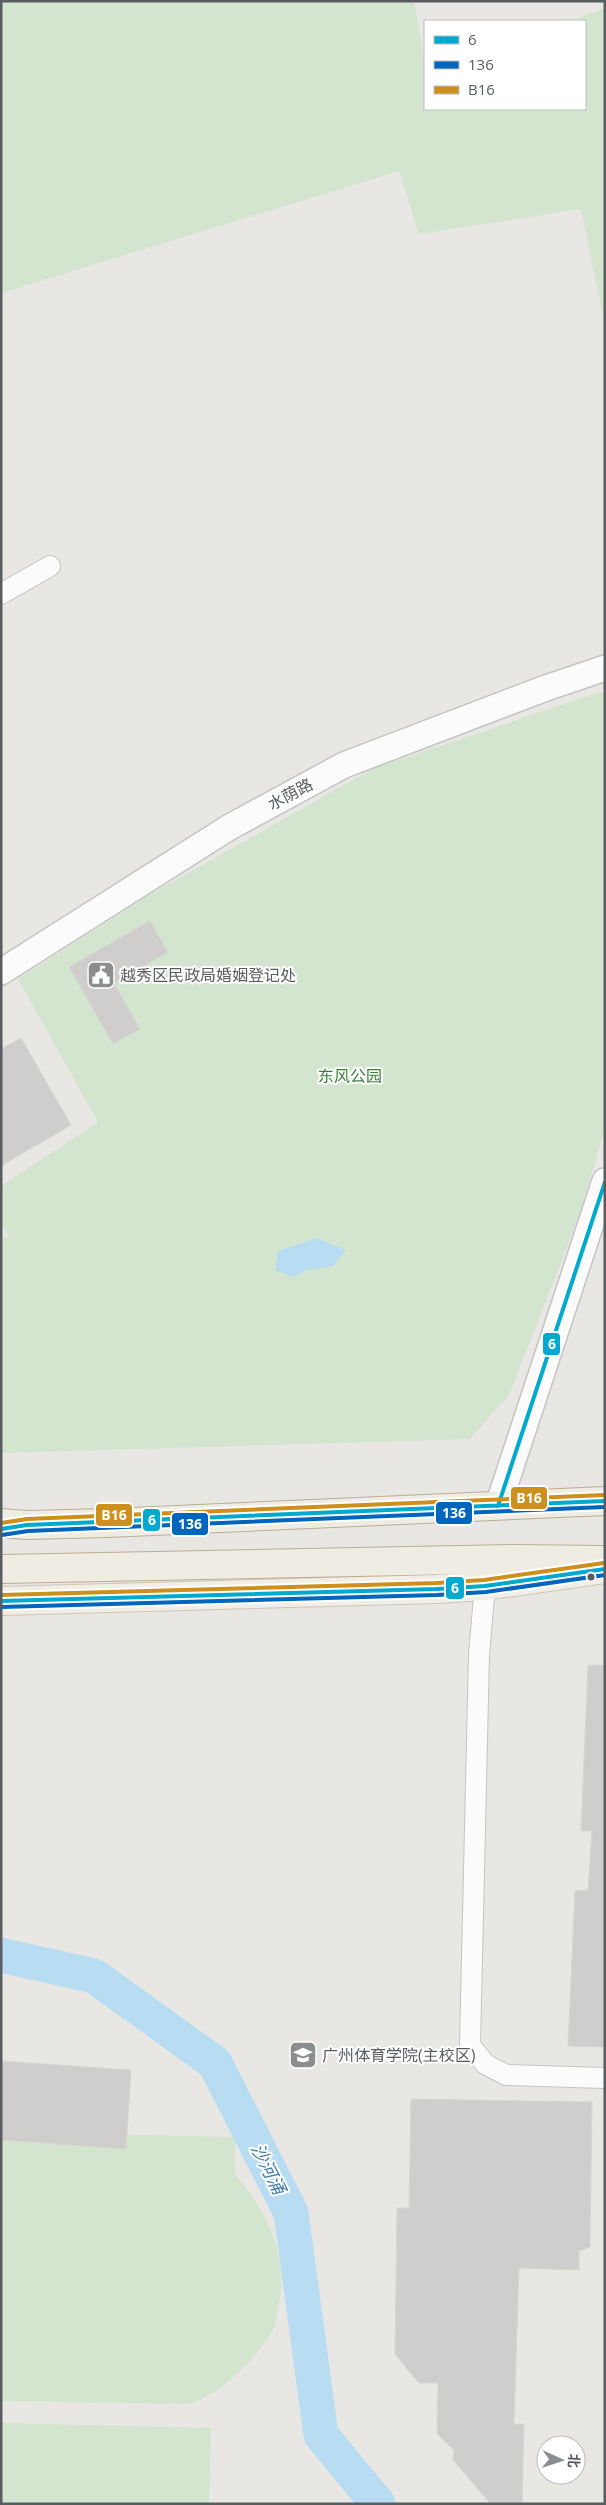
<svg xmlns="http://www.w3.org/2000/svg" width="606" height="2505" font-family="'Open Sans','Noto Sans SC',sans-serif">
<rect width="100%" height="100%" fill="#e8e7e3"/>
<path fill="#d3e4cf" d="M 1,1 L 414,1 L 425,62 L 425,109 L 585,109 L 585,21 L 570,21 L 605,8 L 605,326 L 581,209 L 419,234 L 399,171 L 1,293 Z
M 600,692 L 605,694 L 605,1128 L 578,1219 L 509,1395 L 470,1439 L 1,1453 L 1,1240 L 9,1236 L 1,1223 L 1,1186 L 98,1122 L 18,979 L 146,897 L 372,769 Z
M 1,2132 L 235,2137 L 235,2175 C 268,2211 289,2258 278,2308 C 277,2314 276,2324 273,2330 C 267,2341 256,2354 248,2363 C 230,2382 213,2395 189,2404 L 1,2401 Z
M 1,2423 L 211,2428 L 209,2504 L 1,2504 Z"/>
<path fill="#b8ddf2" d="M 316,1238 L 346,1250 L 333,1266 L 306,1270 L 293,1277 L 275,1270 L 278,1251 Z"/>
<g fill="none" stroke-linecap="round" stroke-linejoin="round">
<path stroke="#b8ddf2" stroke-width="35" d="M 1,1955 L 94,1976 L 215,2063 L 291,2213 L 321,2435 L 378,2504"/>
</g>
<path fill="#cfcecc" stroke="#d8d6d2" d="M 150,921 L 168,952 L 114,983 L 140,1029 L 113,1044 L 69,967 Z
M 21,1038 L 71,1125 L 1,1166 L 1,1049 Z
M 588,1665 L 605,1665 L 605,2047 L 568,2046 L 575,1891 L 588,1890 L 592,1831 L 581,1831 Z
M 1,2061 L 131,2070 L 126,2149 L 1,2140 Z
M 411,2099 L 592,2102 L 590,2247 L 579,2251 L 579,2270 L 519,2268 L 514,2424 L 524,2424 L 522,2504 L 491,2504 L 453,2460 L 454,2450 L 437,2434 L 438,2383 L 419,2383 L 395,2354 L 397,2208 L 409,2208 Z"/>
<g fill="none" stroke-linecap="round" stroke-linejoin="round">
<g stroke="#c4c4c4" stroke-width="22">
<path id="minor" d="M 1,594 L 50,566
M 485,1586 L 479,1654 L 470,2045 L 485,2064 L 506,2075 L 605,2078"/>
</g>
<g stroke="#c4c4c4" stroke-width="28">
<path id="tertiary" d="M 1,972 L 228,828 L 344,765 L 546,688 L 605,668
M 498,1506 L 605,1181"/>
</g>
<g stroke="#cfc5b3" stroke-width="30">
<path id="primary" d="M 1,1601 L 437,1589 L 485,1586 L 605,1569"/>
</g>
<g stroke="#bdad93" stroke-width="30">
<path id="trunk" d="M 1,1523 L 27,1525 L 107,1523 L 605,1501
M 1,1569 L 512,1559 L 605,1560"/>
</g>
<use href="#minor" stroke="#fcfbfb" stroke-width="20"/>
<use href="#tertiary" stroke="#fcfbfb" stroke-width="25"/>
<use href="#primary" stroke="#f0eee6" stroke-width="28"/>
<use href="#trunk" stroke="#eeece3" stroke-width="28"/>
<g stroke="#fff" stroke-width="8">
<path id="bus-1" d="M 498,1506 L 605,1182
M 1,1529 L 27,1525 L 605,1501
M 1,1601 L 437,1589 L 485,1586 L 605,1569"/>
</g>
<g stroke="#fff" stroke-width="8">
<path id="bus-2" d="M 2,1535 L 28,1531 L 605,1507
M 1,1607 L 437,1595 L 486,1592 L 605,1575"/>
</g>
<g stroke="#fff" stroke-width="8">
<path id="bus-3" d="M 1,1523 L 27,1519 L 605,1495
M 1,1595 L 437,1583 L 484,1580 L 604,1563"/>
</g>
<use href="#bus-1" stroke="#00a9ce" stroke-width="4"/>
<use href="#bus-2" stroke="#0065bd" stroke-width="4"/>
<use href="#bus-3" stroke="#cd8f1d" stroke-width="4"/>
</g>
<defs>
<g id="civic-square" transform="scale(1.4375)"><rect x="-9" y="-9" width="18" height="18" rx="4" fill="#8b8d8e" stroke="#fff"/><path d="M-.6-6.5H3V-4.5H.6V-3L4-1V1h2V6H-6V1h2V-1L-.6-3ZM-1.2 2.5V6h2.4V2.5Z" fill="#fff"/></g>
<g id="university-square" transform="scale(1.4375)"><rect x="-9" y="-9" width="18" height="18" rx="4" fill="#8b8d8e" stroke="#fff"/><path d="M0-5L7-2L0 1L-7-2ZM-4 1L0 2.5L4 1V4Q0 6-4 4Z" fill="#fff"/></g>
</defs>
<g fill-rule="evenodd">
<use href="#civic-square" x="101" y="975"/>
<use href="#university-square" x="303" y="2055"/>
</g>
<circle fill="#595d60" stroke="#fff" stroke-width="2" cx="591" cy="1577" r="4.5"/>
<g text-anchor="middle" stroke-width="4" stroke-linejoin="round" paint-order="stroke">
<g font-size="16" fill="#595d60" stroke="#fff">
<text transform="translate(290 794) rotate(-28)" y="6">水荫路</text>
</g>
<g font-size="16" fill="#595d60" stroke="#fff" text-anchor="start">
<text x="120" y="981">越秀区民政局婚姻登记处</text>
<text x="322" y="2061">广州体育学院(主校区)</text>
</g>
<g font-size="16" fill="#3c7f3a" stroke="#fff">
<text x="350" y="1082">东风公园</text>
</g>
<g font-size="18" font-style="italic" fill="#437ba7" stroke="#fff">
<text transform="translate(268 2169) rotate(63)" y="6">沙河涌</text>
</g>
</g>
<g stroke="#fff" stroke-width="2">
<rect x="542" y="1332" width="19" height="24" rx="5" fill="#00a9ce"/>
<rect x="510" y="1486" width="38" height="24" rx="5" fill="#cd8f1d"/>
<rect x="435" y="1501" width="38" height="24" rx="5" fill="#0065bd"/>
<rect x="95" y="1503" width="38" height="24" rx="5" fill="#cd8f1d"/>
<rect x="142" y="1508" width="19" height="24" rx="5" fill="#00a9ce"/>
<rect x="171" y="1512" width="38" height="24" rx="5" fill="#0065bd"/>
<rect x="445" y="1576" width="20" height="24" rx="5" fill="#00a9ce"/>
</g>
<g font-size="14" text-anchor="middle" font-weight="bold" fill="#fff">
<text x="552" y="1349">6</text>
<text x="529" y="1503">B16</text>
<text x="454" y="1518">136</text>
<text x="114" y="1520">B16</text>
<text x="152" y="1525">6</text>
<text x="190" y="1529">136</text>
<text x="455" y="1593">6</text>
</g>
<rect width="606" height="2505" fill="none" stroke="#595d60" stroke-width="5"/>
<rect x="424" y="20" width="162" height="90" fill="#ffffff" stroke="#bdbebf"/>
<rect x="434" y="36" width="25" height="8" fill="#00a9ce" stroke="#bdbebf"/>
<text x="468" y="45" font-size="15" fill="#595d60">6</text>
<rect x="434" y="61" width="25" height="8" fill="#0065bd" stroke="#bdbebf"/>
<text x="468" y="70" font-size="15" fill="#595d60">136</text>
<rect x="434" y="86" width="25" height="8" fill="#cd8f1d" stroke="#bdbebf"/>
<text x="468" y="95" font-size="15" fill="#595d60">B16</text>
<g transform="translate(561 2460) rotate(93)"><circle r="24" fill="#ffffff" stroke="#bdbebf"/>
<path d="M0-4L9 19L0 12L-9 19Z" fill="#8b8d8e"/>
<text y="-8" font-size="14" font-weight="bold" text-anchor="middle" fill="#595d60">北</text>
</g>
</svg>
